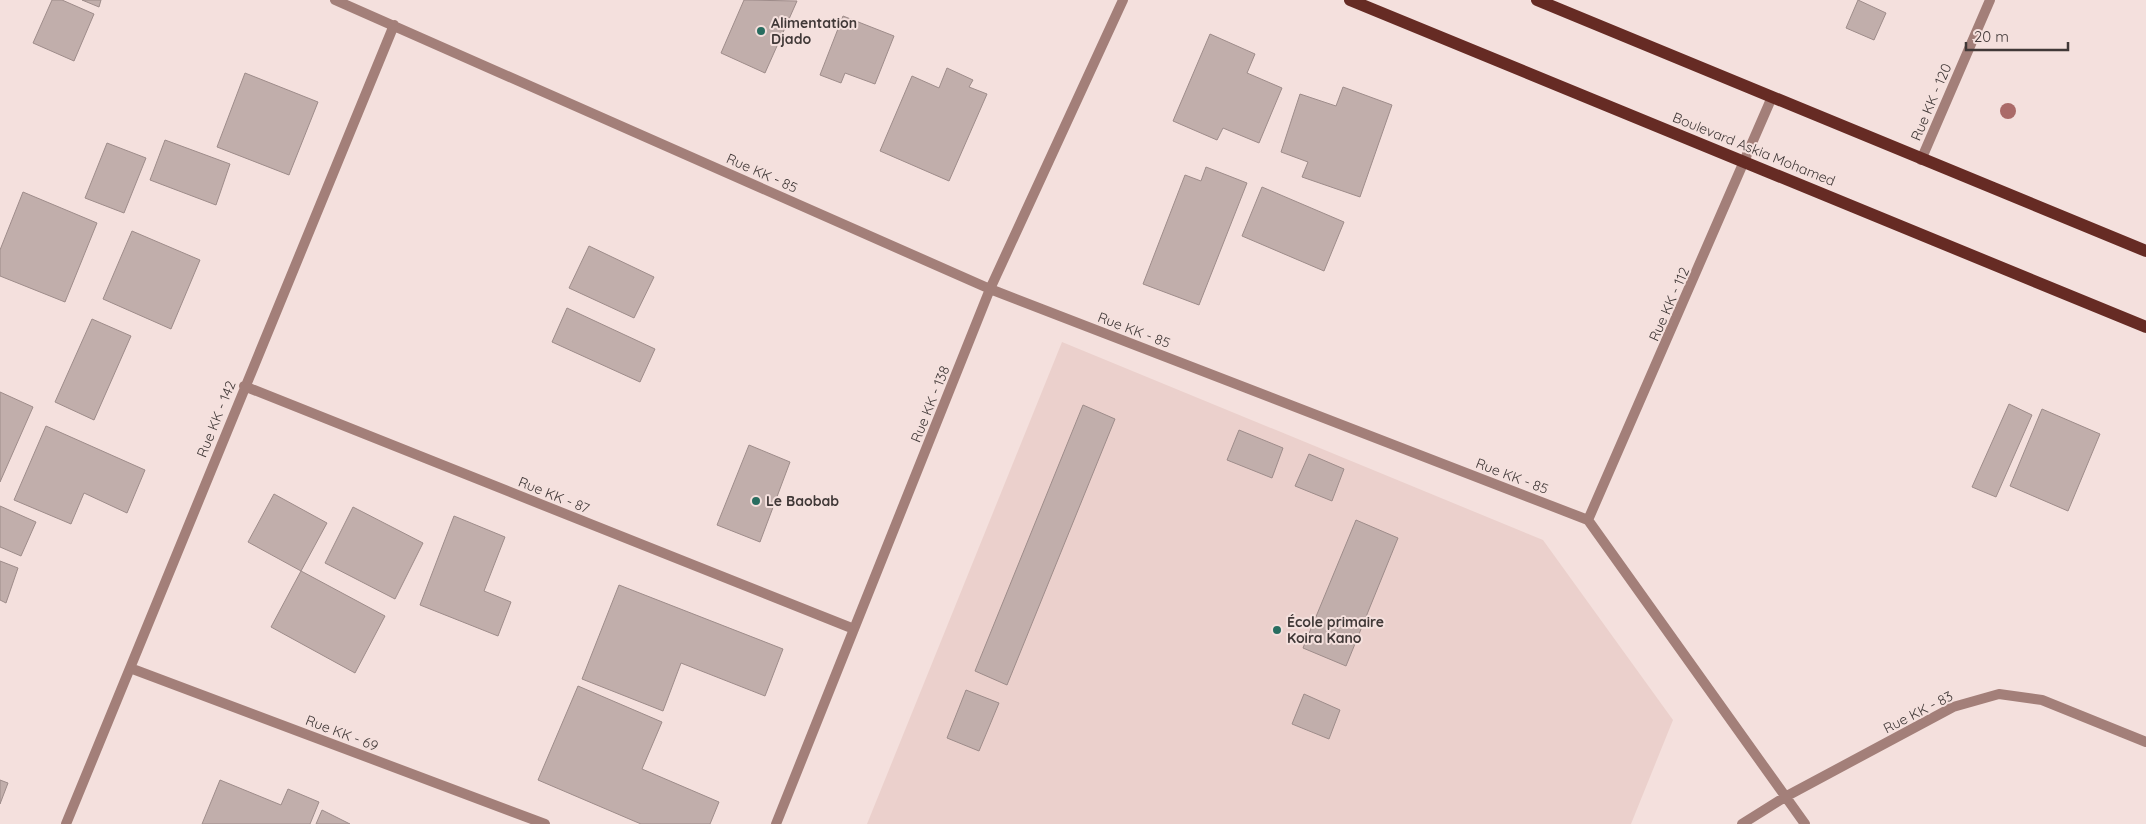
<svg xmlns="http://www.w3.org/2000/svg" width="2146" height="824" font-family="Quicksand,sans-serif">
<rect width="100%" height="100%" fill="#f4e0dd"/>
<path fill="#ebd0cc" d="M 1062,342 L 1543,540 L 1673,720 L 1631,824 L 867,824 Z"/>
<path fill="#c1aeab" stroke="#9e8c8a" d="M 52,0 L 62,0 L 94,14 L 74,61 L 33,43 Z
M 82,0 L 101,0 L 99,7 Z
M 744,0 L 797,1 L 765,73 L 721,53 Z
M 1858,0 L 1886,13 L 1874,40 L 1846,28 Z
M 843,16 L 894,36 L 875,84 L 845,73 L 841,83 L 820,75 Z
M 1210,34 L 1255,54 L 1247,73 L 1282,88 L 1259,143 L 1223,128 L 1217,140 L 1173,121 Z
M 947,68 L 973,80 L 969,87 L 987,94 L 949,181 L 880,151 L 912,76 L 939,88 Z
M 245,73 L 318,102 L 289,175 L 217,147 Z
M 1343,87 L 1392,105 L 1360,197 L 1302,177 L 1308,162 L 1281,152 L 1300,94 L 1336,106 Z
M 165,140 L 230,164 L 216,205 L 150,180 Z
M 107,143 L 146,158 L 124,213 L 85,198 Z
M 1206,167 L 1247,183 L 1199,305 L 1143,284 L 1185,175 L 1201,181 Z
M 1262,187 L 1344,222 L 1324,271 L 1242,236 Z
M 23,192 L 97,223 L 65,302 L 0,276 L 0,250 Z
M 132,231 L 200,260 L 171,329 L 103,299 Z
M 589,246 L 654,277 L 634,318 L 569,288 Z
M 567,308 L 655,349 L 640,382 L 552,342 Z
M 92,319 L 131,336 L 94,420 L 55,402 Z
M 0,392 L 33,407 L 0,482 Z
M 2009,404 L 2032,415 L 1996,497 L 1972,487 Z
M 1083,405 L 1115,419 L 1007,685 L 975,671 Z
M 2042,409 L 2100,434 L 2068,511 L 2010,486 Z
M 46,426 L 145,470 L 127,513 L 84,493 L 71,524 L 14,500 Z
M 1239,430 L 1283,448 L 1272,478 L 1227,460 Z
M 749,445 L 790,462 L 760,542 L 717,525 Z
M 1309,454 L 1344,469 L 1332,501 L 1295,486 Z
M 274,494 L 327,523 L 301,571 L 248,542 Z
M 0,506 L 36,522 L 21,556 L 0,547 Z
M 353,507 L 423,543 L 395,599 L 325,563 Z
M 454,516 L 505,537 L 484,591 L 511,602 L 498,636 L 420,605 Z
M 1356,520 L 1398,538 L 1346,666 L 1303,648 Z
M 0,561 L 18,568 L 6,603 L 0,600 Z
M 301,571 L 385,616 L 355,673 L 271,627 Z
M 619,585 L 783,649 L 765,696 L 681,663 L 663,711 L 582,679 Z
M 578,686 L 662,722 L 642,769 L 719,802 L 710,824 L 641,824 L 538,780 Z
M 966,690 L 999,703 L 979,751 L 947,738 Z
M 1304,694 L 1340,710 L 1329,739 L 1292,724 Z
M 0,780 L 8,783 L 0,804 Z
M 220,780 L 281,805 L 288,789 L 319,802 L 310,824 L 202,824 Z
M 322,810 L 350,824 L 316,824 Z"/>
<g fill="none" stroke-linecap="round" stroke-linejoin="round">
<path stroke="#a37f79" stroke-width="10" d="M 335,0 L 990,289 L 1588,520 L 1805,824
M 1921,160 L 1990,0
M 244,386 L 854,629
M 1588,520 L 1772,97
M 130,668 L 545,824
M 66,824 L 394,25
M 776,824 L 990,289 L 1123,0
M 1742,824 L 1785,797 L 1953,707 L 1999,694 L 2042,700 L 2146,742"/>
<path stroke="#662b24" stroke-width="12" d="M 1350,0 L 2146,327
M 1537,0 L 2146,251"/>
</g>
<circle fill="#aa6a68" cx="2008" cy="111" r="8"/>
<g fill="#286d60" stroke="#f4e0dd" stroke-width="2">
<circle cx="761" cy="31" r="5"/>
<circle cx="756" cy="501" r="5"/>
<circle cx="1277" cy="630" r="5"/>
</g>
<g text-anchor="middle" stroke-width="4" stroke-linejoin="round" paint-order="stroke">
<g font-size="14" font-weight="bold" fill="#403837" stroke="#f4e0dd" text-anchor="start">
<text x="771" y="28">Alimentation<tspan x="771" dy="16">Djado</tspan></text>
<text x="766" y="506">Le Baobab</text>
<text x="1287" y="627">École primaire<tspan x="1287" dy="16">Koira Kano</tspan></text>
</g>
<g font-size="14" fill="#403837" stroke="#f4e0dd">
<text transform="translate(1931 102) rotate(-67)" y="5">Rue KK - 120</text>
<text transform="translate(1754 149) rotate(22)" y="5">Boulevard Askia Mohamed</text>
<text transform="translate(762 173) rotate(24)" y="5">Rue KK - 85</text>
<text transform="translate(1669 304) rotate(-66)" y="5">Rue KK - 112</text>
<text transform="translate(1134 330) rotate(21)" y="5">Rue KK - 85</text>
<text transform="translate(930 404) rotate(-68)" y="5">Rue KK - 138</text>
<text transform="translate(216 419) rotate(-68)" y="5">Rue KK - 142</text>
<text transform="translate(1512 476) rotate(21)" y="5">Rue KK - 85</text>
<text transform="translate(554 495) rotate(22)" y="5">Rue KK - 87</text>
<text transform="translate(1918 712) rotate(-27)" y="5">Rue KK - 83</text>
<text transform="translate(342 733) rotate(21)" y="5">Rue KK - 69</text>
</g>
</g>
<path d="M1966 42v8h102v-8" fill="none" stroke="#403837" stroke-width="2.5"/>
<text x="1974" y="42" font-size="15" fill="#403837" stroke="#f4e0dd" stroke-width="4" paint-order="stroke">20 m</text>
</svg>
